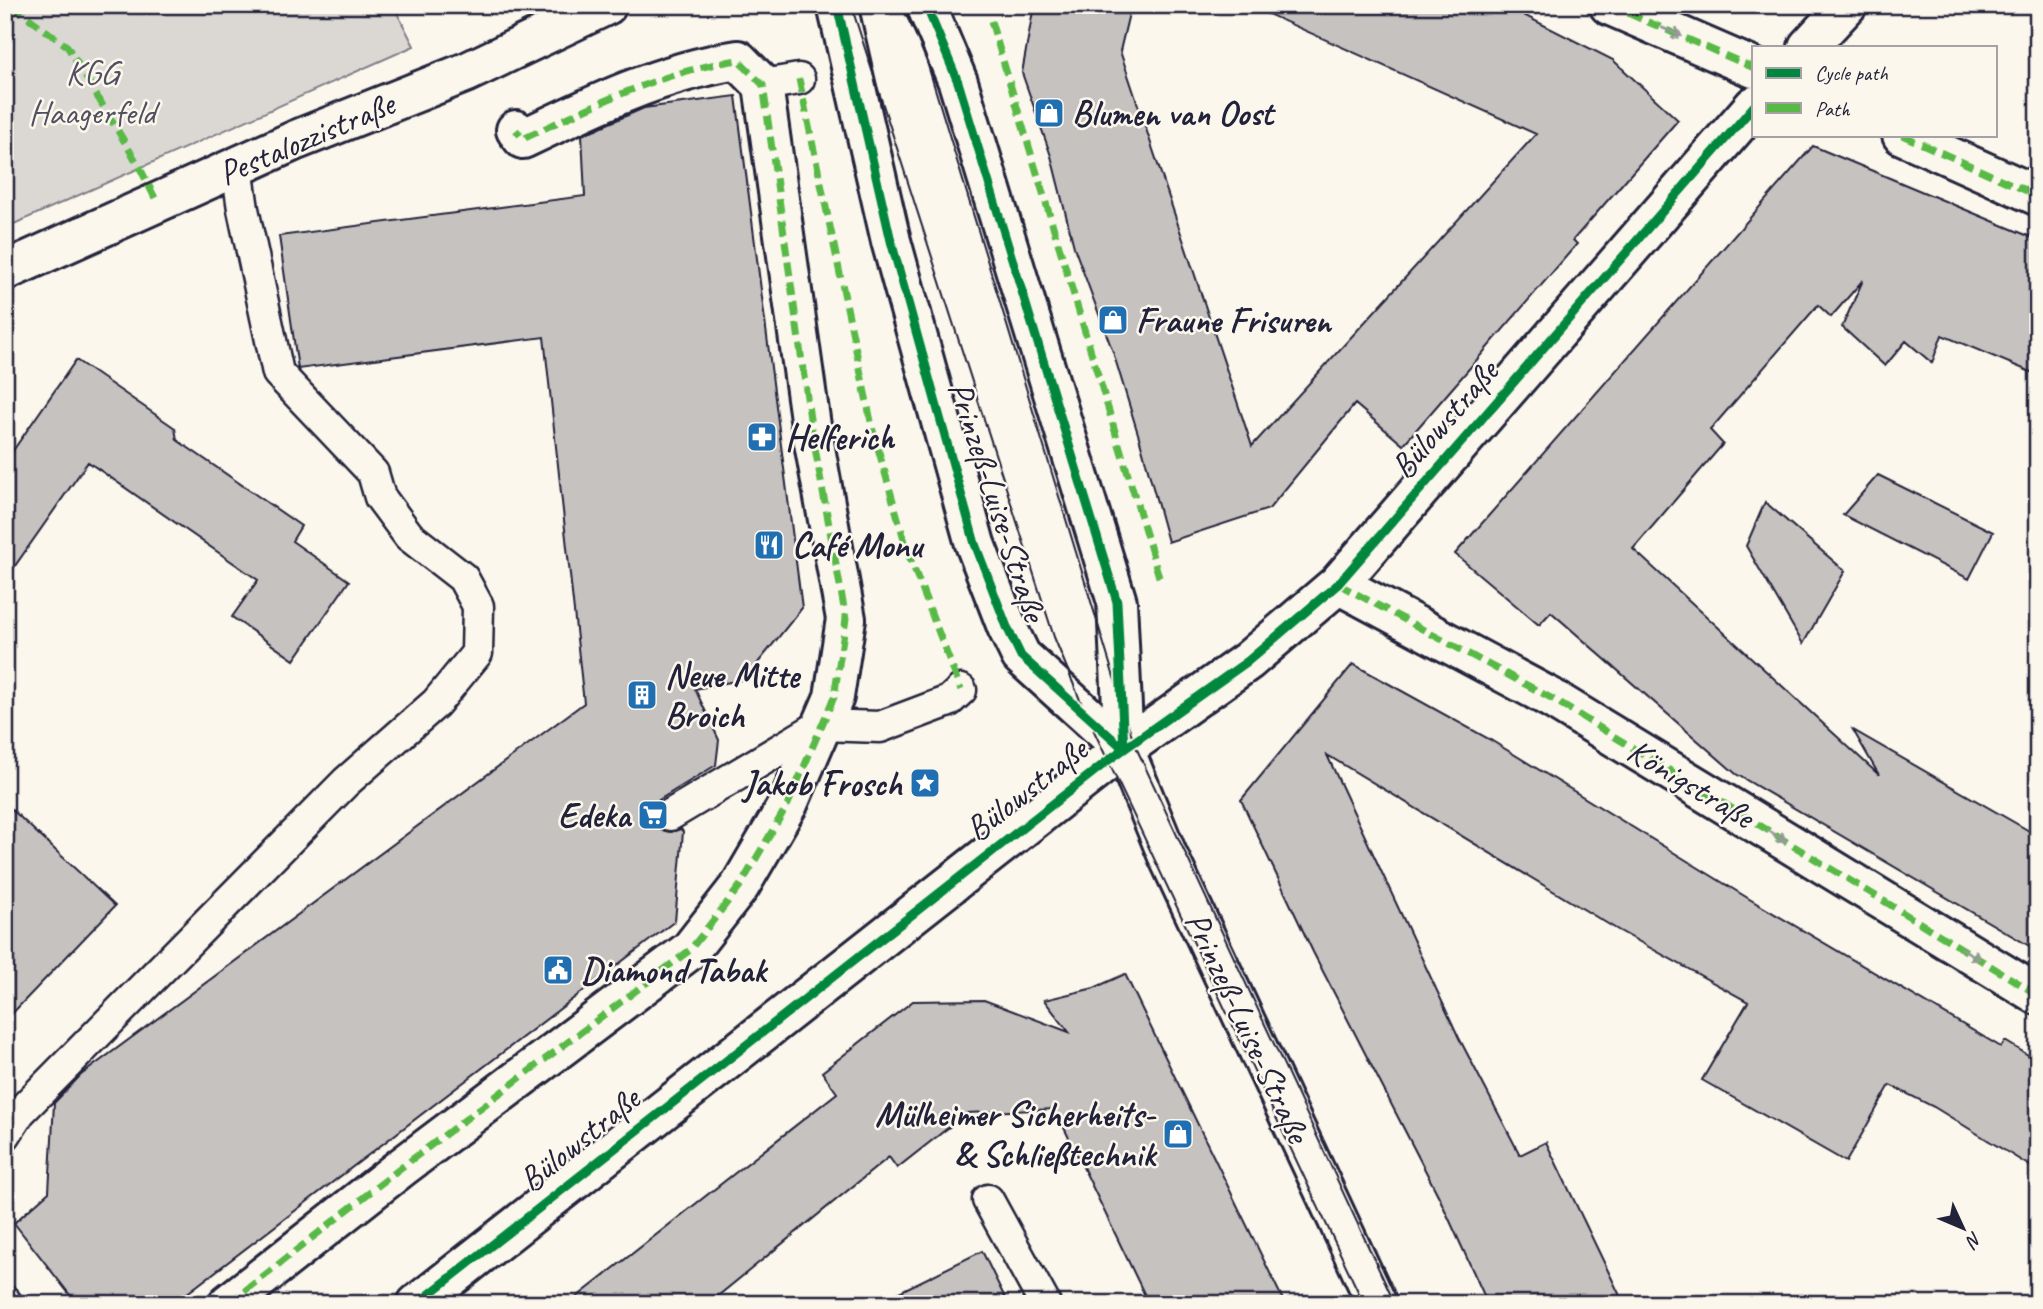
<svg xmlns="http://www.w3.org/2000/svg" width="2043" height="1309" font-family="Caveat,sans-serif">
<rect width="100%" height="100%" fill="#fbf7ec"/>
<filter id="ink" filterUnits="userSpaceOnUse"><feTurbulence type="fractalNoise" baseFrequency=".0143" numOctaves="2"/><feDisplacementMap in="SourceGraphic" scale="14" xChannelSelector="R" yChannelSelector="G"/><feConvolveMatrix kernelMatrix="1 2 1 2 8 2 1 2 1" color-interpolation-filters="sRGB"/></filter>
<g filter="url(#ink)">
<path fill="#dbd8d3" stroke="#7e7d87" stroke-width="2" d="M 5,5 L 393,5 L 414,46 L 5,228 Z"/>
<path fill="#c6c2c0" stroke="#22223b" stroke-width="2" d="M 1034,5 L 1131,5 L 1120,51 L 1252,446 L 1536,134 L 1248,5 L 1504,5 L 1613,60 L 1678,120 L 1573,240 L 1577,244 L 1403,445 L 1355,404 L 1269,509 L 1168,542 L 1139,437 L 1113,352 L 1074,247 L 1051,156 L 1022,73 Z
M 736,96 L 802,608 L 745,679 L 695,689 L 719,740 L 716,765 L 659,800 L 653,815 L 661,830 L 671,832 L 681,829 L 683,832 L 675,921 L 173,1304 L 77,1304 L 14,1223 L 49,1192 L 54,1103 L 81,1075 L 584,703 L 544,337 L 298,369 L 279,236 L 585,196 L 582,135 L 644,108 Z
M 1813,146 L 2038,240 L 2038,375 L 1942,335 L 1932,363 L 1906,341 L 1885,366 L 1842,327 L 1863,280 L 1831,317 L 1818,305 L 1710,430 L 1723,444 L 1633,549 L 1879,775 L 1853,730 L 2038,836 L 2038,951 L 1736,774 L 1551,612 L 1539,625 L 1455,554 Z
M 76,360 L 175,428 L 177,440 L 301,526 L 292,541 L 349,581 L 294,660 L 232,617 L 258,580 L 88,462 L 5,580 L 5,462 Z
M 1878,475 L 1993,532 L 1969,579 L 1843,515 Z
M 1765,502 L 1845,571 L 1803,644 L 1746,546 Z
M 1353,664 L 1489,739 L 1751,900 L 2001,1047 L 2005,1041 L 2038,1061 L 2038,1171 L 1934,1107 L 1890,1085 L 1846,1162 L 1702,1080 L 1748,1002 L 1618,930 L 1327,755 L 1459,1038 L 1520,1155 L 1546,1142 L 1624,1304 L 1488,1304 L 1439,1197 L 1313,952 L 1241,800 Z
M 5,803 L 115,906 L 5,1021 Z
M 1125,974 L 1285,1304 L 1149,1304 L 1055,1109 L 967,1113 L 897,1168 L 889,1157 L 708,1304 L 568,1304 L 837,1093 L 822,1072 L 913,1001 L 984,1000 L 1069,1032 L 1044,1000 L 1094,988 Z
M 982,1251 L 1008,1304 L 875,1304 Z"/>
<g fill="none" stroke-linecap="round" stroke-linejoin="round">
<g stroke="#22223b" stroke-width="35">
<path id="service" d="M 763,85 L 799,79
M 670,815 L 821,725 L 880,727 L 949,701 L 961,690
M 5,1135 L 20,1112 L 346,782 L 436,703 L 477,653 L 478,606 L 463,578 L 409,536 L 380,497 L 373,473 L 278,373 L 243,209 L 237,167
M 988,1200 L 1045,1304
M 5,1301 L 7,1304"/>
</g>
<g stroke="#22223b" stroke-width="44">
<path id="pedestrian" d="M 228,1304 L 402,1167 L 690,950 L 740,886 L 788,804 L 834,697 L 846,619 L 811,426 L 763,85 L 738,60 C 661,72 593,105 523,139 L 516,130"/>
</g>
<g stroke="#22223b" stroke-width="44">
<path id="minor" d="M 1609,5 L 1754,68
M 1808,47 L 1847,5
M 1902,135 L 2038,196
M 5,271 L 296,140 L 467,72 L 607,5
M 1338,584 L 1551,698 L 2038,995
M 417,1304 L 1110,759 L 1248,661 L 1338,584 L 1754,106"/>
</g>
<g stroke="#22223b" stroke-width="44">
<path id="secondary" d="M 837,5 L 891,241 L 975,544 L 1007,627 L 1021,656 L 1124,749
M 926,5 L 958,82 L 1117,602 L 1124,749 L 1167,854 L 1377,1304"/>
</g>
<use href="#service" stroke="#fbf7ec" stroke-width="30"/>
<use href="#pedestrian" stroke="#fbf7ec" stroke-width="38"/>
<use href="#minor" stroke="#fbf7ec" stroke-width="38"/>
<use href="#secondary" stroke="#fbf7ec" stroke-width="38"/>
<path stroke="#22223b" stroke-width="2" d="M 851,5 L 1054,637 L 1085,712 L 1364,1304
M 901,5 L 923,49 L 1134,743 L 1395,1304"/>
<path stroke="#58b947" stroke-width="7" stroke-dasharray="14 7" stroke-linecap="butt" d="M 11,5 L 67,46 L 139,166 L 157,202
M 1609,5 L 1754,68
M 991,21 L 1160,580
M 799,79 L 873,431 L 908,553 L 961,690
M 1902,135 L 2038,196
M 1338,584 L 1551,698 L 2038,995
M 228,1304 L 402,1167 L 690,950 L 740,886 L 788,804 L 834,697 L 846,619 L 811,426 L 763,85 L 738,60 C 661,72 593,105 523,139 L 516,130"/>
<g stroke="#fbf7ec" stroke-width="13">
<path id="cycleway" d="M 837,5 L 891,241 L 975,544 L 1007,627 L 1021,656 L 1124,749
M 926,5 L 958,82 L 1117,602 L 1124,749
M 417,1304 L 1110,759 L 1248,661 L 1338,584 L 1754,106"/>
</g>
<use href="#cycleway" stroke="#00873e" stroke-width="9"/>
</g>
<defs><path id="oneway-shaft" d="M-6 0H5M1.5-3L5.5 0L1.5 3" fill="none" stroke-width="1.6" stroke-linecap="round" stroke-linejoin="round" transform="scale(1.75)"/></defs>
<g stroke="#99979c">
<use href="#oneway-shaft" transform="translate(1672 32) rotate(23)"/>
<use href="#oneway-shaft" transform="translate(1777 836) rotate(31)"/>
<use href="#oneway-shaft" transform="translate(1971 954) rotate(31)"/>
</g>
</g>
<defs>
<g id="shop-square" transform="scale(1.575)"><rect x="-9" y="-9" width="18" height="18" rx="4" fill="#1f6fb2" stroke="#fbf7ec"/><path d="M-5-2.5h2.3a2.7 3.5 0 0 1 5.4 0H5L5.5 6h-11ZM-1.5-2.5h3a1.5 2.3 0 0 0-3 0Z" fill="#fff"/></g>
<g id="pharmacy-square" transform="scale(1.575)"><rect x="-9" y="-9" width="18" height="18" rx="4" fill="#1f6fb2" stroke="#fbf7ec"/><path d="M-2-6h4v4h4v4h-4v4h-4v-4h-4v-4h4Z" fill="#fff"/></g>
<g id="restaurant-square" transform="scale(1.575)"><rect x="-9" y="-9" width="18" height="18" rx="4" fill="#1f6fb2" stroke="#fbf7ec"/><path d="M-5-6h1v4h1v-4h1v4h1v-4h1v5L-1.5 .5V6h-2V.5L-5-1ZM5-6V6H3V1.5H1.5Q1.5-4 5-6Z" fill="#fff"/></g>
<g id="building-square" transform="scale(1.575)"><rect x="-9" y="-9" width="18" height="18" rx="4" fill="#1f6fb2" stroke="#fbf7ec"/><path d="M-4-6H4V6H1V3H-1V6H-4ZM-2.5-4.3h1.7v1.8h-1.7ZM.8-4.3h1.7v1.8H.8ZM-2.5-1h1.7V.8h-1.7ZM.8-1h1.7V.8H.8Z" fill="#fff"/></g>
<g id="sight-square" transform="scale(1.575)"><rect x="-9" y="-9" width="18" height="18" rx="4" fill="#1f6fb2" stroke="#fbf7ec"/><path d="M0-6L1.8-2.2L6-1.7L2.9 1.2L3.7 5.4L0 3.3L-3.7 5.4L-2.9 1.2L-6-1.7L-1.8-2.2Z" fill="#fff"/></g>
<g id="supermarket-square" transform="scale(1.575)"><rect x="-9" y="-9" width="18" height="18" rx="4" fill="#1f6fb2" stroke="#fbf7ec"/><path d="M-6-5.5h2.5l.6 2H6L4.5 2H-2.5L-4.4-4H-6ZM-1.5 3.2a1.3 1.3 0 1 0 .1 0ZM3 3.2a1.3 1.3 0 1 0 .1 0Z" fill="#fff"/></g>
<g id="civic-square" transform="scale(1.575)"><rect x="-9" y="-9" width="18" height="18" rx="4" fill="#1f6fb2" stroke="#fbf7ec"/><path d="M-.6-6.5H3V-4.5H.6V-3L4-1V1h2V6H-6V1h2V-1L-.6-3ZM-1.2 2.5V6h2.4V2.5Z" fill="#fff"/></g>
</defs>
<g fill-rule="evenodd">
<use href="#shop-square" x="1049" y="113"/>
<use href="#shop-square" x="1113" y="320"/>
<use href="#pharmacy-square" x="762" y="437"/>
<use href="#restaurant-square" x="769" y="545"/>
<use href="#building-square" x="642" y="695"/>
<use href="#sight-square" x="925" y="783"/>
<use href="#supermarket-square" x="653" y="815"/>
<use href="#civic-square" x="558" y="970"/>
<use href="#shop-square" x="1178" y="1134"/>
</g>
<g text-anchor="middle" stroke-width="5" stroke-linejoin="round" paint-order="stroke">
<g font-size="35" fill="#505061" stroke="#fbf7ec">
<text x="92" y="84">KGG<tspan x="92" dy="40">Haagerfeld</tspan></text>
</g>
<g font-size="35" font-weight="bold" fill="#22223b" stroke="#fbf7ec" text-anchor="start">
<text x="1072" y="125">Blumen van Oost</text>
<text x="1136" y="332">Fraune Frisuren</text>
<text x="785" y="449">Helferich</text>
<text x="792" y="557">Café Monu</text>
<text x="665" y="687">Neue Mitte<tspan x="665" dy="40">Broich</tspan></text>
<text x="902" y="795" text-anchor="end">Jakob Frosch</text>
<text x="630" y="827" text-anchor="end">Edeka</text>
<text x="581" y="982">Diamond Tabak</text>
<text x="1155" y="1126" text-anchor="end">Mülheimer Sicherheits-<tspan x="1155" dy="40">&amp; Schließtechnik</tspan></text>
</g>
<g font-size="35" fill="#22223b" stroke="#fbf7ec">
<text transform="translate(306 138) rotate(-23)" y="12">Pestalozzistraße</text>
<text transform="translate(1444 419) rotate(-49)" y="12">Bülowstraße</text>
<text transform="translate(998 501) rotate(72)" y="12">Prinzeß-Luise-Straße</text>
<text transform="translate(1691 783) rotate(31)" y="12">Königstraße</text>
<text transform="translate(1026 789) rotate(-38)" y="12">Bülowstraße</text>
<text transform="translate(1248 1027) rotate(65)" y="12">Prinzeß-Luise-Straße</text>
<text transform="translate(579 1139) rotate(-39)" y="12">Bülowstraße</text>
</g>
</g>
<rect width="2043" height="1309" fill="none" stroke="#fbf7ec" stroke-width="28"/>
<rect x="14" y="14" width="2015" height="1281" fill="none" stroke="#22223b" stroke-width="2.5" filter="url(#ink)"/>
<rect x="1752" y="46" width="245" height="91" fill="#fbf7ec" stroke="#a4a2a5" stroke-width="2"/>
<rect x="1766" y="68" width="35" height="10" fill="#00873e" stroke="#a4a2a5" stroke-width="2"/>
<text x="1815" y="80" font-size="21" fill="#22223b">Cycle path</text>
<rect x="1766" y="103" width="35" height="10" fill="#58b947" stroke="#a4a2a5" stroke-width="2"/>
<text x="1815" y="116" font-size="21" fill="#22223b">Path</text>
<g transform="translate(1963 1228) rotate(134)" stroke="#fbf7ec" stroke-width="5" paint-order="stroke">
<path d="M0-5L12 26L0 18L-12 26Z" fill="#22223b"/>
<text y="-10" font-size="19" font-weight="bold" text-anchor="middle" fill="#22223b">N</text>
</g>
</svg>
